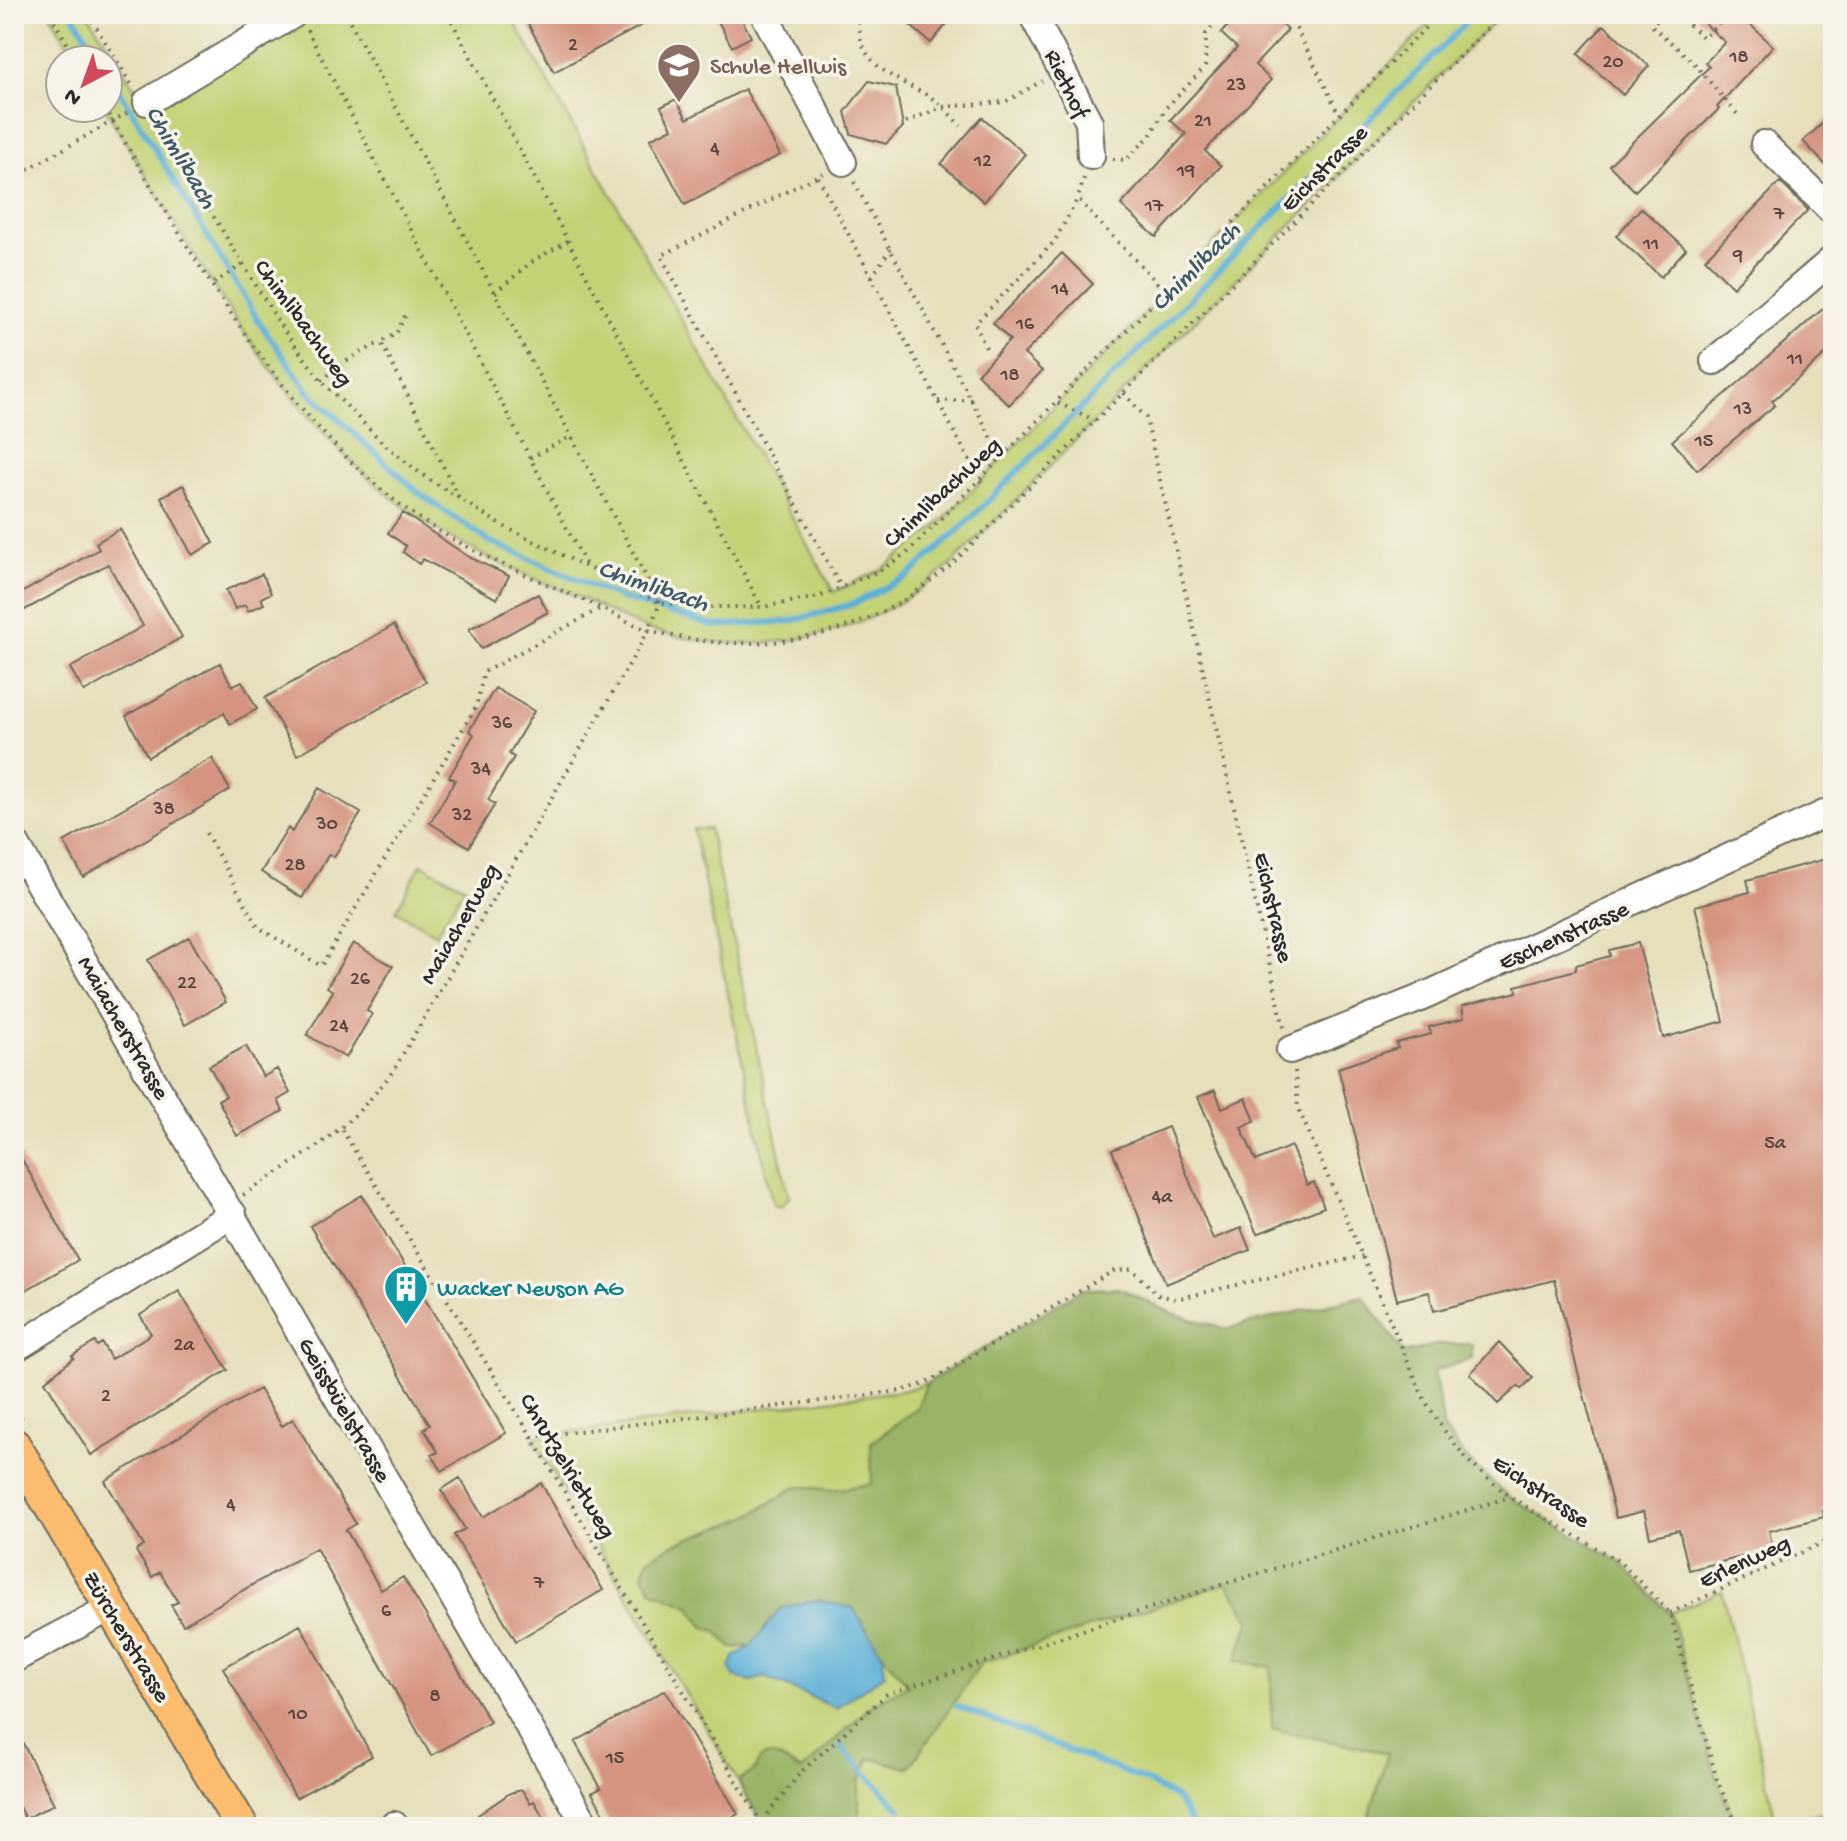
<svg xmlns="http://www.w3.org/2000/svg" width="1847" height="1841" font-family="'Gochi Hand',sans-serif">
<rect width="100%" height="100%" fill="#f7f3e8"/>
<filter id="ink" filterUnits="userSpaceOnUse"><feTurbulence type="fractalNoise" baseFrequency=".0125" numOctaves="2"/><feDisplacementMap in="SourceGraphic" scale="16" xChannelSelector="R" yChannelSelector="G"/><feConvolveMatrix kernelMatrix="1 2 1 2 8 2 1 2 1" color-interpolation-filters="sRGB"/></filter>
<filter id="wash" filterUnits="userSpaceOnUse"><feTurbulence type="fractalNoise" baseFrequency=".006" numOctaves="4" result="noise"/><feDisplacementMap in="SourceGraphic" scale="32" xChannelSelector="R" yChannelSelector="G"/><feGaussianBlur stdDeviation="1.8" result="paint"/><feColorMatrix in="noise" values="0 0 0 0 0 0 0 0 0 0 0 0 0 0 0 0 0 1.4 0 .05"/><feComposite in="paint" operator="in"/></filter>
<g filter="url(#wash)">
<rect width="100%" height="100%" fill="#e6dfba"/>
<path fill="#c2d275" stroke="#767e50" stroke-width="2" d="M 50,14 L 88,14 L 144,103 L 294,14 L 510,14 L 834,592 L 881,570 L 934,529 L 1439,14 L 1502,14 L 951,565 C 933,578 916,594 897,604 C 823,646 732,654 651,630 C 628,624 607,610 585,600 C 524,574 462,550 408,510 C 276,413 198,257 113,122 L 105,108 L 108,60 L 77,60 Z
M 709,829 L 789,1198 L 781,1207 L 773,1205 L 693,829 Z
M 421,864 L 465,887 L 436,934 L 396,911 Z
M 927,1383 L 917,1408 L 871,1443 L 872,1484 L 832,1490 L 796,1486 L 748,1517 L 674,1544 L 751,1646 L 734,1657 L 751,1681 L 764,1677 L 837,1708 L 883,1655 L 866,1633 L 981,1663 L 1227,1583 L 1251,1620 L 1271,1667 L 1272,1729 L 1388,1753 L 1366,1827 L 835,1827 L 859,1818 L 859,1782 L 870,1758 L 909,1768 L 980,1663 L 871,1706 L 801,1772 L 755,1770 L 738,1781 L 532,1437 L 901,1391 Z
M 1722,1591 L 1777,1825 L 1833,1810 L 1833,1827 L 1738,1827 L 1717,1780 L 1670,1613 Z"/>
<path fill="#99b466" stroke="#627048" stroke-width="2" d="M 1119,1288 L 1172,1313 L 1226,1329 L 1363,1296 L 1404,1353 L 1439,1344 L 1472,1344 L 1472,1359 L 1434,1371 L 1444,1430 L 1471,1463 L 1510,1497 L 1620,1562 L 1670,1613 L 1717,1780 L 1738,1827 L 1366,1827 L 1388,1753 L 1272,1729 L 1271,1667 L 1236,1661 L 1251,1620 L 1227,1583 L 981,1663 L 909,1768 L 869,1758 L 859,1782 L 859,1818 L 835,1827 L 758,1827 L 761,1822 L 738,1781 L 755,1770 C 764,1742 784,1761 802,1771 L 871,1706 L 908,1685 L 866,1633 L 853,1608 L 781,1608 L 751,1646 L 732,1648 L 716,1631 L 704,1627 L 690,1606 L 653,1591 L 643,1575 L 648,1559 L 674,1544 L 748,1517 L 797,1486 L 832,1490 L 872,1484 L 871,1443 L 917,1408 L 927,1383 L 1082,1289 Z"/>
<path fill="#5aafd7" stroke="#426d81" stroke-width="2" d="M 818,1600 L 853,1608 L 883,1655 L 885,1674 L 836,1708 L 764,1677 L 751,1681 L 734,1677 L 730,1669 L 734,1657 L 751,1646 L 781,1608 Z"/>
<g fill="none" stroke-linecap="round" stroke-linejoin="round">
<path stroke="#5aafd7" stroke-width="6" d="M 73,14 L 101,60
M 108,71 L 261,325 L 309,392 L 420,494 L 489,541 L 620,598 L 716,626 L 791,621 L 853,604 L 908,576 L 958,531 L 1475,14
M 957,1706 L 1144,1780 L 1176,1798 L 1194,1827
M 841,1747 L 900,1809
M 917,1818 L 935,1827"/>
</g>
<g id="blocks">
<path fill="#d5947f" d="M 523,14 L 663,14 L 554,72 Z
M 714,14 L 739,14 L 751,37 L 732,47 Z
M 897,14 L 955,14 L 931,43 Z
M 1239,14 L 1271,14 L 1288,30 L 1255,65 L 1271,80 L 1205,151 L 1221,166 L 1156,237 L 1121,205 L 1186,134 L 1170,120 L 1237,48 L 1221,33 Z
M 1694,14 L 1739,14 L 1773,46 L 1717,107 L 1719,109 L 1635,191 L 1609,165 L 1709,67 L 1705,63 L 1725,42 Z
M 1604,25 L 1649,66 L 1623,95 L 1578,54 Z
M 869,81 L 896,87 L 903,127 L 886,144 L 851,134 L 845,112 Z
M 745,89 L 780,155 L 685,205 L 650,139 L 672,128 L 661,107 L 676,99 L 687,119 Z
M 1833,114 L 1833,173 L 1803,141 Z
M 982,117 L 1025,154 L 984,202 L 941,164 Z
M 1780,182 L 1808,210 L 1733,287 L 1705,259 Z
M 1641,208 L 1686,249 L 1661,277 L 1616,236 Z
M 1062,253 L 1093,284 L 1024,354 L 1042,371 L 1009,405 L 977,374 L 1010,340 L 993,323 Z
M 1833,300 L 1833,348 L 1772,401 L 1775,405 L 1697,470 L 1672,441 Z
M 183,485 L 214,543 L 192,555 L 161,497 Z
M 403,513 L 469,557 L 509,576 L 497,599 L 423,559 L 419,564 L 403,552 L 406,546 L 388,533 Z
M 120,529 L 182,637 L 84,692 L 70,668 L 143,626 L 108,564 L 14,616 L 14,597 L 99,549 L 96,543 Z
M 262,574 L 271,593 L 261,598 L 264,604 L 248,611 L 245,605 L 235,609 L 226,590 Z
M 538,594 L 548,612 L 481,649 L 469,629 Z
M 394,625 L 426,682 L 297,755 L 265,698 Z
M 220,663 L 232,686 L 242,681 L 257,709 L 230,724 L 224,713 L 148,757 L 126,716 Z
M 495,688 L 534,711 L 509,754 L 514,757 L 488,800 L 495,804 L 469,847 L 430,823 L 455,780 L 449,777 L 474,734 L 469,731 Z
M 212,758 L 230,790 L 83,877 L 64,842 Z
M 319,788 L 361,813 L 334,857 L 329,854 L 302,898 L 261,872 L 288,828 L 292,832 Z
M 1833,857 L 1833,1508 L 1823,1511 L 1824,1517 L 1769,1531 L 1773,1549 L 1689,1570 L 1679,1530 L 1650,1537 L 1644,1511 L 1616,1518 L 1554,1280 L 1434,1311 L 1429,1292 L 1397,1300 L 1338,1068 L 1398,1048 L 1396,1043 L 1431,1034 L 1429,1027 L 1464,1018 L 1462,1006 L 1517,992 L 1516,986 L 1576,970 L 1576,965 L 1610,956 L 1609,950 L 1638,943 L 1663,1038 L 1724,1021 L 1695,906 L 1750,892 L 1747,880 Z
M 189,937 L 226,1002 L 185,1025 L 148,960 Z
M 353,943 L 393,966 L 367,1011 L 372,1014 L 346,1058 L 307,1035 L 333,991 L 327,987 Z
M 246,1046 L 263,1077 L 277,1069 L 290,1093 L 278,1100 L 283,1111 L 237,1136 L 218,1100 L 226,1096 L 209,1066 Z
M 1215,1090 L 1222,1108 L 1246,1098 L 1255,1121 L 1241,1127 L 1256,1161 L 1291,1146 L 1307,1185 L 1314,1182 L 1324,1207 L 1257,1234 L 1198,1097 Z
M 1168,1127 L 1213,1239 L 1241,1228 L 1250,1250 L 1166,1284 L 1112,1150 Z
M 14,1145 L 78,1260 L 14,1297 Z
M 362,1195 L 506,1433 L 442,1471 L 432,1455 L 438,1452 L 424,1429 L 430,1425 L 310,1226 Z
M 179,1291 L 228,1370 L 91,1455 L 45,1381 L 74,1358 L 72,1356 L 95,1342 L 97,1346 L 102,1343 L 111,1359 L 151,1334 L 140,1315 Z
M 1499,1342 L 1533,1378 L 1521,1389 L 1518,1386 L 1498,1404 L 1470,1374 Z
M 259,1389 L 282,1426 L 293,1419 L 356,1524 L 346,1530 L 381,1590 L 403,1577 L 490,1722 L 431,1756 L 316,1548 L 183,1625 L 171,1605 L 178,1602 L 160,1572 L 152,1577 L 136,1551 L 144,1546 L 105,1481 Z
M 460,1478 L 483,1517 L 541,1483 L 603,1590 L 516,1641 L 454,1535 L 465,1529 L 441,1490 Z
M 300,1625 L 372,1756 L 296,1798 L 223,1668 Z
M 665,1690 L 738,1814 L 714,1827 L 612,1827 L 592,1793 L 601,1788 L 575,1742 Z
M 14,1726 L 54,1804 L 25,1819 L 14,1797 Z
M 522,1790 L 530,1803 L 534,1801 L 549,1827 L 485,1827 L 478,1815 L 510,1793 Z"/>
</g>
</g>
<g filter="url(#ink)">
<use href="#blocks" fill-opacity="0" stroke="#6c6a5d" stroke-width="2"/>
<g fill="none" stroke-linecap="round" stroke-linejoin="round">
<g stroke="#6c6a5d" stroke-width="30">
<path id="minor" d="M 764,14 L 843,162
M 1032,14 L 1089,122 L 1091,156
M 147,102 L 294,14
M 1764,144 L 1833,212
M 1714,361 L 1833,259
M 14,841 L 587,1827
M 1290,1050 L 1418,999 L 1833,810
M 14,1349 L 233,1214
M 14,1659 L 112,1607
M 393,1827 L 394,1825"/>
</g>
<g stroke="#6c6a5d" stroke-width="36">
<path id="major" d="M 14,1445 L 242,1827"/>
</g>
<path stroke="#6c6a5d" stroke-width="4" stroke-dasharray="2 6" stroke-linecap="butt" d="M 50,14 L 77,60
M 88,14 L 133,87
M 448,14 L 761,606
M 859,14 C 855,69 898,77 933,99 C 943,106 952,117 961,126
M 1289,14 L 1339,114
M 1662,14 L 1652,26 L 1693,62 L 1737,114
M 1677,14 L 1704,38 L 1728,14
M 788,16 L 858,18
M 307,30 L 586,565
M 105,108 C 182,239 284,422 409,511 C 463,550 524,574 586,601 C 607,610 629,624 652,631 C 734,653 823,646 897,604 C 916,594 933,578 951,565 L 1502,14
M 155,121 L 284,331 L 321,380 L 384,444 L 421,474 L 501,525 L 660,603 L 711,607 L 762,607 L 819,597 L 881,570 L 908,552 L 1439,14
M 906,122 L 942,107 L 1005,102 L 1042,81
M 1113,159 L 1126,160 L 1150,136 L 1166,108 L 1205,67 L 1206,34 L 1224,14
M 823,173 L 661,256 L 842,589
M 14,177 L 127,113
M 818,177 L 981,482
M 1084,178 L 1078,198 C 1105,232 1137,259 1165,292
M 854,182 L 1003,459
M 872,277 L 890,249
M 214,283 L 242,265
M 495,293 L 530,263 L 569,240
M 405,316 L 396,334 L 381,342 L 460,500
M 986,348 L 975,324 L 1054,242 L 1078,198
M 321,380 L 351,358 L 381,342
M 1124,393 L 1146,418 L 1284,1028
M 938,401 L 972,400
M 1058,403 L 1096,421
M 530,458 L 570,437
M 206,833 L 258,927 L 321,966 L 476,707 L 484,672 L 601,608
M 1295,1071 L 1298,1108 L 1425,1401 L 1444,1430 L 1471,1464 L 1510,1497 L 1620,1562 L 1670,1613 L 1717,1780 L 1738,1827
M 342,1130 L 532,1437 L 761,1822
M 243,1195 C 307,1153 350,1131 395,1068 L 649,630 L 660,603 L 346,14
M 14,1372 L 19,1381 C 12,1396 15,1408 23,1421
M 532,1437 L 901,1391 L 927,1383 L 1113,1271 L 1132,1269 L 1158,1295 L 1176,1299 L 1363,1256
M 1670,1613 L 1833,1538
M 758,1827 L 801,1772 L 887,1694 L 1227,1583 L 1510,1497"/>
<use href="#minor" stroke="#fff" stroke-width="26"/>
<use href="#major" stroke="#fcbd6f" stroke-width="32"/>
</g>
</g>
<defs>
<g id="school-pin" transform="scale(2.3)"><path d="M0 17L-7.5 6A9.5 9.5 0 1 1 7.5 6Z" fill="#8d6e63" stroke="#f7f3e8"/><path d="M0-5L7-2L0 1L-7-2ZM-4 1L0 2.5L4 1V4Q0 6-4 4Z" fill="#fff"/></g>
<g id="building-pin" transform="scale(2.3)"><path d="M0 17L-7.5 6A9.5 9.5 0 1 1 7.5 6Z" fill="#0f9aa8" stroke="#f7f3e8"/><path d="M-4-6H4V6H1V3H-1V6H-4ZM-2.5-4.3h1.7v1.8h-1.7ZM.8-4.3h1.7v1.8H.8ZM-2.5-1h1.7V.8h-1.7ZM.8-1h1.7V.8H.8Z" fill="#fff"/></g>
</defs>
<g fill-rule="evenodd">
<use href="#school-pin" x="679" y="65"/>
<use href="#building-pin" x="406" y="1287"/>
</g>
<g text-anchor="middle" stroke-width="7" stroke-linejoin="round" paint-order="stroke">
<g font-size="20" fill="#564540">
<text x="573" y="50">2</text>
<text x="1739" y="62">18</text>
<text x="1613" y="67">20</text>
<text x="1236" y="90">23</text>
<text x="1203" y="126">21</text>
<text x="715" y="154">4</text>
<text x="983" y="166">12</text>
<text x="1186" y="176">19</text>
<text x="1154" y="211">17</text>
<text x="1779" y="219">7</text>
<text x="1651" y="249">11</text>
<text x="1738" y="261">9</text>
<text x="1060" y="294">14</text>
<text x="1025" y="329">16</text>
<text x="1795" y="364">11</text>
<text x="1010" y="380">18</text>
<text x="1743" y="414">13</text>
<text x="1704" y="446">15</text>
<text x="502" y="728">36</text>
<text x="481" y="774">34</text>
<text x="164" y="814">38</text>
<text x="462" y="820">32</text>
<text x="327" y="829">30</text>
<text x="295" y="870">28</text>
<text x="360" y="984">26</text>
<text x="187" y="988">22</text>
<text x="339" y="1031">24</text>
<text x="1775" y="1148">5a</text>
<text x="1162" y="1202">4a</text>
<text x="184" y="1350">2a</text>
<text x="106" y="1401">2</text>
<text x="231" y="1510">4</text>
<text x="539" y="1588">7</text>
<text x="386" y="1616">6</text>
<text x="435" y="1701">8</text>
<text x="298" y="1719">10</text>
<text x="615" y="1763">15</text>
</g>
<g font-size="24" fill="#785e54" stroke="#f7f3e8" text-anchor="start">
<text x="710" y="73">Schule Hellwis</text>
</g>
<g font-size="24" fill="#2b2b2b" stroke="#f7f3e8">
<text transform="translate(1068 83) rotate(64)" y="8">Riethof</text>
<text transform="translate(1323 167) rotate(-45)" y="8">Eichstrasse</text>
<text transform="translate(305 322) rotate(54)" y="8">Chimlibachweg</text>
<text transform="translate(941 491) rotate(-43)" y="8">Chimlibachweg</text>
<text transform="translate(1275 907) rotate(77)" y="8">Eichstrasse</text>
<text transform="translate(458 923) rotate(-60)" y="8">Maiacherweg</text>
<text transform="translate(1563 934) rotate(-24)" y="8">Eschenstrasse</text>
<text transform="translate(125 1027) rotate(60)" y="8">Maiacherstrasse</text>
<text transform="translate(346 1409) rotate(60)" y="8">Geissbüelstrasse</text>
<text transform="translate(569 1465) rotate(59)" y="8">Chrutzelrietweg</text>
<text transform="translate(1542 1490) rotate(34)" y="8">Eichstrasse</text>
<text transform="translate(1744 1560) rotate(-25)" y="8">Erlenweg</text>
<text transform="translate(128 1636) rotate(59)" y="8">Zürcherstrasse</text>
</g>
<g font-size="24" fill="#0d838f" stroke="#f7f3e8" text-anchor="start">
<text x="437" y="1295">Wacker Neuson AG</text>
</g>
<g font-size="26" font-style="italic" fill="#3b5967" stroke="#f7f3e8">
<text transform="translate(183 156) rotate(59)" y="9">Chimlibach</text>
<text transform="translate(1194 265) rotate(-45)" y="9">Chimlibach</text>
<text transform="translate(654 584) rotate(19)" y="9">Chimlibach</text>
</g>
</g>
<rect width="1847" height="1841" fill="none" stroke="#f7f3e8" stroke-width="48"/>
<g transform="translate(84 84) rotate(221)"><circle r="38" fill="#f7f3e8" stroke="#a5a39c" stroke-width="2"/>
<path d="M0-6L14 30L0 20L-14 30Z" fill="#d1495b"/>
<text y="-12" font-size="22" font-weight="bold" text-anchor="middle" fill="#2b2b2b">N</text>
</g>
</svg>
